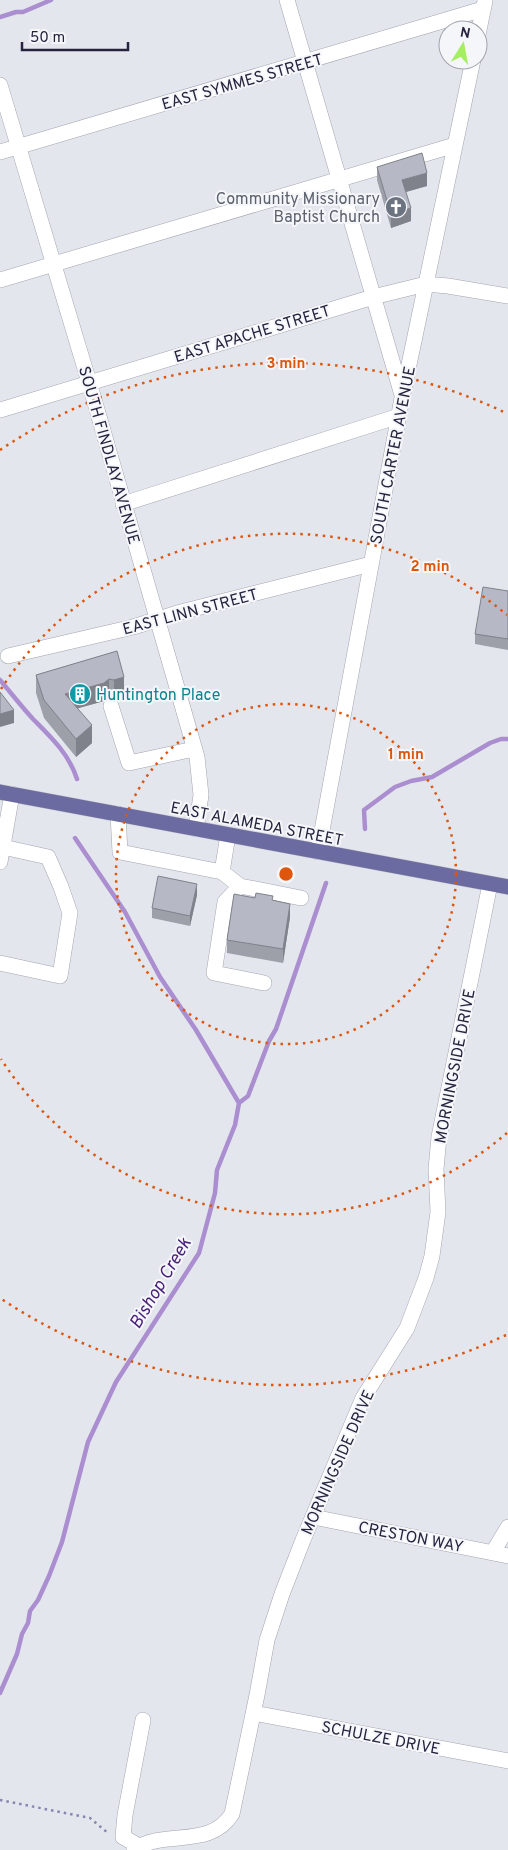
<svg xmlns="http://www.w3.org/2000/svg" width="508" height="1850" font-family="Overpass,sans-serif">
<rect width="100%" height="100%" fill="#e4e6ed"/>
<g fill="none" stroke-linecap="round" stroke-linejoin="round">
<path stroke="#aa8ed0" stroke-width="4.5" d="M 0,17 L 16,12 L 23,12 L 51,0
M 0,680 C 11,693 22,707 33,719 C 51,737 69,754 77,779
M 365,829 L 364,810 L 395,787 L 411,781 L 432,777 L 490,743 L 501,739 L 508,739
M 75,838 L 125,912 L 160,977 L 196,1030 L 239,1103
M 239,1103 L 248,1096 L 269,1041 L 276,1029 L 326,883
M 0,1693 L 17,1654 L 22,1634 L 28,1623 L 30,1611 L 38,1600 L 49,1576 L 62,1542 L 88,1442 L 116,1382 L 199,1253 L 215,1193 L 217,1170 L 235,1125 L 239,1103"/>
<g stroke="#a3a4b2" stroke-width="16">
<path id="minor" d="M 287,0 L 402,395
M 478,35 L 485,1
M 0,85 L 89,382 L 197,757 L 201,795 L 196,829
M 0,152 L 483,9
M 0,280 L 455,145
M 0,410 L 373,297 L 426,284 L 448,286 L 508,296
M 123,504 L 399,416
M 8,656 L 133,627 L 181,612 L 371,564
M 111,706 L 129,763 L 194,749
M 118,814 L 120,852 L 222,872 L 228,835
M 318,852 L 402,398 L 473,60
M 0,862 L 12,794
M 222,872 L 240,886 L 301,898
M 240,886 L 225,902 L 214,973 L 264,983
M 0,963 L 60,976 L 70,913 L 61,887 L 48,857 L 3,847
M 313,1517 L 508,1556
M 493,1552 L 508,1527
M 254,1713 L 508,1761
M 139,1846 L 123,1837 L 125,1815 L 143,1720
M 134,1850 C 165,1828 209,1850 232,1814 L 257,1695 L 267,1640 L 282,1594 L 303,1540 L 363,1398 L 407,1328 L 426,1278 L 432,1256 L 438,1212 L 436,1169 L 439,1137 L 490,884"/>
</g>
<g stroke="#c2c2c9" stroke-width="16">
<path id="major" d="M 0,792 L 508,887"/>
</g>
<path stroke="#8587b0" stroke-width="2.5" stroke-dasharray="2.5 4" stroke-linecap="butt" d="M 0,1800 L 90,1818 L 109,1834"/>
<use href="#minor" stroke="#fff" stroke-width="15"/>
<use href="#major" stroke="#6b6aa1" stroke-width="15"/>
</g>
<path fill="#9d9fa9" d="M 377,167 L 427,186 L 406,192 L 411,221 L 391,228 L 377,180 Z
M 508,591 L 508,650 L 475,644 L 475,634 Z
M 117,651 L 124,695 L 114,697 L 109,697 L 104,701 L 78,708 L 92,743 L 76,757 L 44,718 L 36,693 L 36,675 Z
M 197,895 L 190,926 L 152,918 L 152,908 Z
M 273,901 L 290,917 L 283,963 L 227,953 L 227,940 Z"/>
<path fill="#7f828a" d="M 427,173 L 427,186 L 402,193 L 402,180 Z
M 411,208 L 411,221 L 391,228 L 391,214 Z
M 124,677 L 124,695 L 114,697 L 114,680 Z
M 109,679 L 109,697 L 104,701 L 65,712 L 65,694 Z
M 14,710 L 14,723 L 0,727 L 0,714 Z
M 92,725 L 92,743 L 76,757 L 76,739 Z
M 197,884 L 197,895 L 190,926 L 190,916 Z
M 290,904 L 290,917 L 283,963 L 283,949 Z"/>
<path fill="#b6b9c5" stroke="#7f828a" d="M 422,153 L 427,173 L 402,180 L 411,208 L 391,214 L 377,167 Z
M 483,587 L 508,591 L 508,639 L 475,634 Z
M 117,651 L 124,677 L 114,680 L 109,679 L 104,683 L 65,694 L 92,725 L 76,739 L 44,700 L 36,675 Z
M 0,692 L 14,710 L 0,714 Z
M 158,876 L 197,884 L 190,916 L 152,908 Z
M 256,893 L 273,896 L 272,900 L 290,904 L 283,949 L 227,940 L 234,894 L 255,898 Z"/>
<g fill="none" stroke="#de560e" stroke-width="2.5" stroke-dasharray="2.5 5">
<circle cx="286" cy="874" r="170"/>
<path d="M507 1133A340 340 0 0 1 1 1059M1 689A340 340 0 0 1 507 615"/>
<path d="M506 1335A511 511 0 0 1 0 1298M0 450A511 511 0 0 1 506 413"/>
</g>
<defs>
<g id="church-disc" transform="scale(1.125)"><circle r="9.5" fill="#6b7280" stroke="#f5f6f9"/><path d="M-1.2-6h2.4v3.5h3.3v2.4h-3.3V6h-2.4V-.1h-3.3v-2.4h3.3Z" fill="#fff"/></g>
<g id="building-disc" transform="scale(1.125)"><circle r="9.5" fill="#0f9aa8" stroke="#f5f6f9"/><path d="M-4-6H4V6H1V3H-1V6H-4ZM-2.5-4.3h1.7v1.8h-1.7ZM.8-4.3h1.7v1.8H.8ZM-2.5-1h1.7V.8h-1.7ZM.8-1h1.7V.8H.8Z" fill="#fff"/></g>
</defs>
<g fill-rule="evenodd">
<use href="#church-disc" x="396" y="207"/>
<use href="#building-disc" x="80" y="694"/>
</g>
<g text-anchor="middle" stroke-width="4" stroke-linejoin="round" paint-order="stroke">
<g font-size="16" fill="#24243e" stroke="#f5f6f9">
<text transform="translate(242 81) rotate(-16)" y="6">EAST SYMMES STREET</text>
<text transform="translate(252 333) rotate(-17)" y="6">EAST APACHE STREET</text>
<text transform="translate(110 455) rotate(74)" y="6">SOUTH FINDLAY AVENUE</text>
<text transform="translate(392 455) rotate(-79)" y="6">SOUTH CARTER AVENUE</text>
<text transform="translate(190 611) rotate(-15)" y="6">EAST LINN STREET</text>
<text transform="translate(257 823) rotate(11)" y="6">EAST ALAMEDA STREET</text>
<text transform="translate(454 1066) rotate(-79)" y="6">MORNINGSIDE DRIVE</text>
<text transform="translate(337 1462) rotate(-66)" y="6">MORNINGSIDE DRIVE</text>
<text transform="translate(411 1536) rotate(11)" y="6">CRESTON WAY</text>
<text transform="translate(381 1737) rotate(11)" y="6">SCHULZE DRIVE</text>
</g>
<g font-size="16" fill="#5b616d" stroke="#f5f6f9" text-anchor="end">
<text x="380" y="204">Community Missionary<tspan x="380" dy="18">Baptist Church</tspan></text>
</g>
<g font-size="16" fill="#0d838f" stroke="#f5f6f9" text-anchor="start">
<text x="96" y="700">Huntington Place</text>
</g>
<g font-size="18" font-style="italic" fill="#471f79" stroke="#f5f6f9">
<text transform="translate(160 1283) rotate(-59)" y="6">Bishop Creek</text>
</g>
</g>
<circle cx="286" cy="874" r="8" fill="#de560e" stroke="#f5f6f9" stroke-width="2.5"/>
<g font-size="15" text-anchor="middle" font-weight="bold" fill="#de560e" stroke="#f5f6f9" stroke-width="4" stroke-linejoin="round" paint-order="stroke">
<text x="286" y="368">3 min</text>
<text x="430" y="571">2 min</text>
<text x="406" y="759">1 min</text>
</g>
<g transform="translate(463 45) rotate(11)"><circle r="24" fill="#f5f6f9" stroke="#a1a2ae"/>
<path d="M0-4L9 19L0 12L-9 19Z" fill="#a5ee61"/>
<text y="-8" font-size="14" font-weight="bold" text-anchor="middle" fill="#24243e">N</text>
</g>
<path d="M22 42v8h106v-8" fill="none" stroke="#24243e" stroke-width="2.5"/>
<text x="30" y="42" font-size="15" fill="#24243e" stroke="#f5f6f9" stroke-width="4" paint-order="stroke">50 m</text>
</svg>
